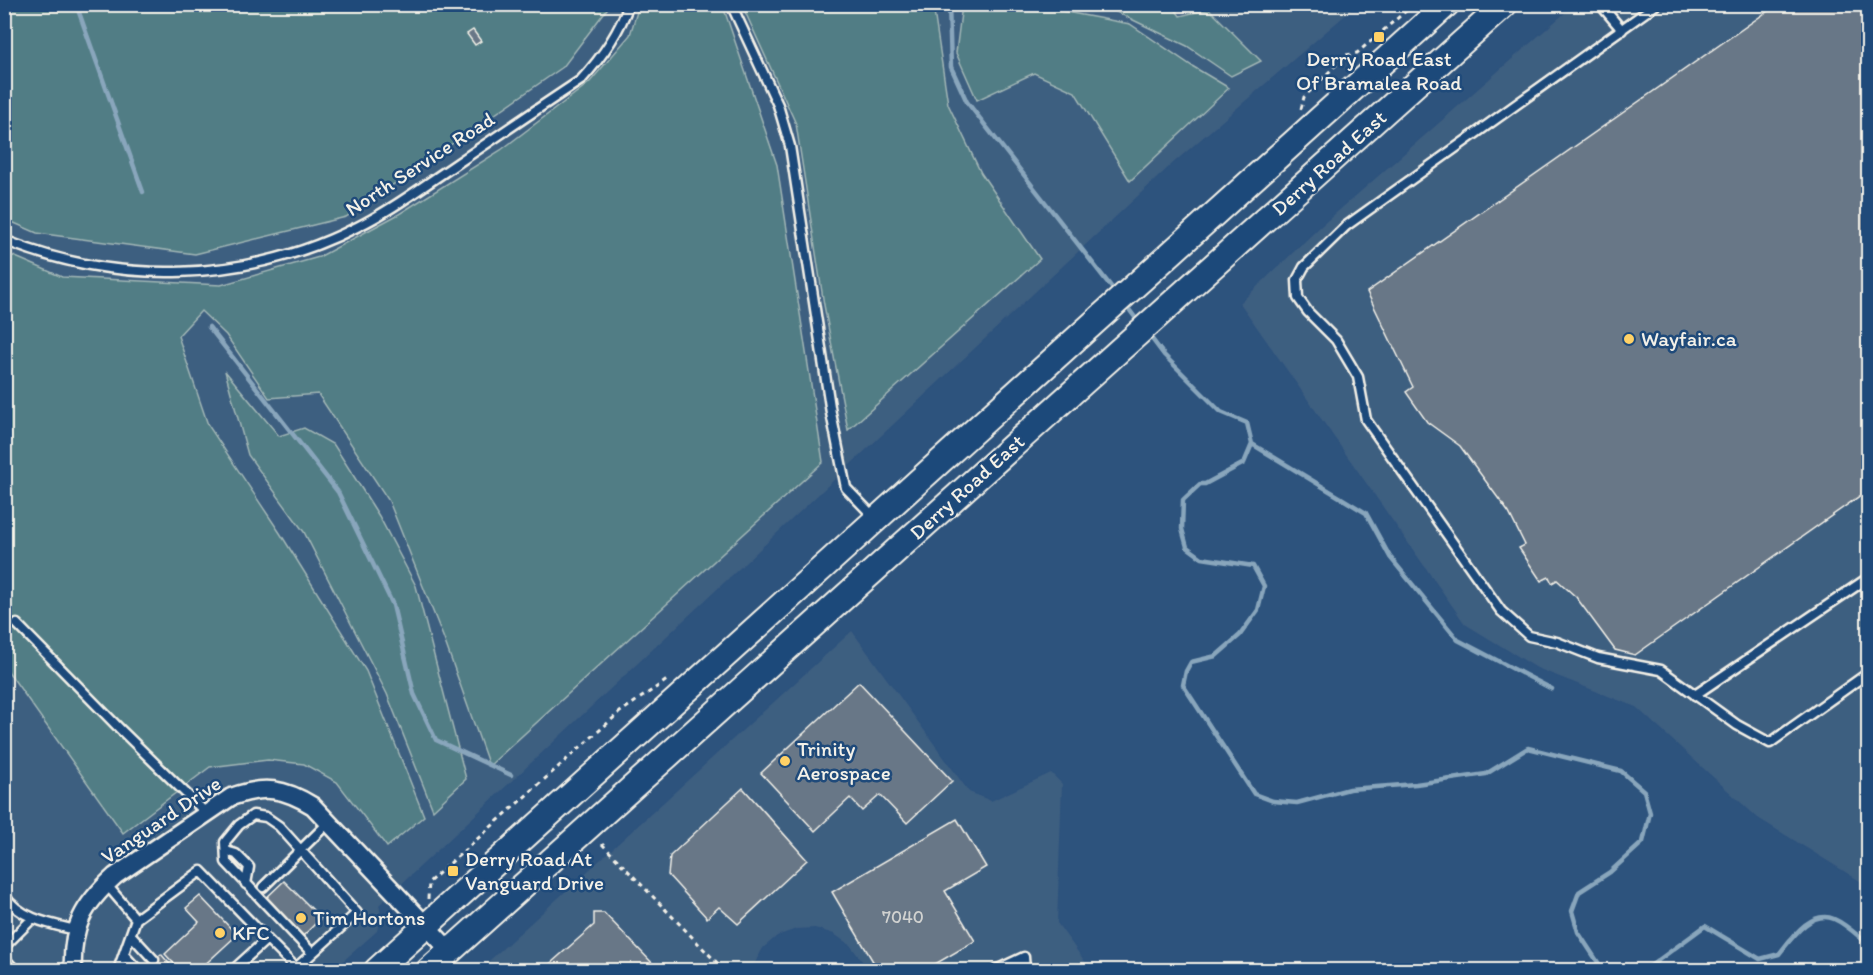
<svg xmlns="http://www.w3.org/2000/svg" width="1873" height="975" font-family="Itim,sans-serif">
<rect width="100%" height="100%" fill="#2d537d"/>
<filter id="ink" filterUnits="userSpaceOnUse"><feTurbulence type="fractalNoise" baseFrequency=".0167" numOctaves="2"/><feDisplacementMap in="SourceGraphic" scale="12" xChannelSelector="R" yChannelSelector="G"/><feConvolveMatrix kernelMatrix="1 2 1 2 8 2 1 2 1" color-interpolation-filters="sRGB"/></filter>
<g filter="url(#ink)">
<path fill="#3e5e80" d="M 5,5 L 1357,5 L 1172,164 L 379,905 L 381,914 L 377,931 L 333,970 L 5,970 Z
M 1574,5 L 1868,5 L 1868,886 L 1758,818 L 1636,707 L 1537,668 L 1465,624 L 1240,303 L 1320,227 Z
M 852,631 L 969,792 L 991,801 L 1051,773 L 1062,784 L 1057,923 L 1091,970 L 864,970 L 862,961 L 850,945 L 834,934 L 815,928 L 796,929 L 777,936 L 763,948 L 751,970 L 479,970 Z"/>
<path fill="#517d85" stroke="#a2b7b6" stroke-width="1.5" d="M 4,5 L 610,5 L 563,67 L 346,217 L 195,254 L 37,233 L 5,219 Z
M 639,5 L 721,5 L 725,12 L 777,165 L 823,462 L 489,766 L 444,639 L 389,501 L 318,394 L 269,398 L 226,335 L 201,311 L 178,336 L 208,425 L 280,533 L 366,671 L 424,816 L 387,847 L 337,782 L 304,764 L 268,760 L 210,767 L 123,833 L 5,667 L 4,252 L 62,277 L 221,285 L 319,257 L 399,214 L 501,150 L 589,83 L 630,35 Z
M 742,5 L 933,5 L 948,104 L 981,173 L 1040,259 L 848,430 L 824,305 L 796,124 Z
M 962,5 L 1029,5 L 1130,24 L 1192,66 L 1229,88 L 1130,181 L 1075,92 L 1034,73 L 977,100 L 956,53 Z
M 1102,5 L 1172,5 L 1180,16 L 1209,9 L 1261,61 L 1231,76 L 1187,46 Z
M 225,371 L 279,436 L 304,428 L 334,445 L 379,516 L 416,586 L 466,779 L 433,810 L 387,694 L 304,532 L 248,455 Z"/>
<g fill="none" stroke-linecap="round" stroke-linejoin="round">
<path stroke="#89a6bc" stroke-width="4.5" d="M 76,4 L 143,192
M 949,4 L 951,67 L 967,102 L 1116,293
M 1125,304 L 1140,324
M 209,327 L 338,492 L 393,605 L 414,694 L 436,740 L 511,775
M 1149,335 L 1164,355 L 1221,412 L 1247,423 L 1252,444 L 1244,463 L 1205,484 L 1200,484 L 1183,500 L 1182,529 L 1187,547 L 1202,558 L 1253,566 L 1264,586 L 1258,610 L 1240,635 L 1216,656 L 1191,662 L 1186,671 L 1183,685 L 1254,794 L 1273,801 L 1297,803 L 1349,789 L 1416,784 L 1486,774 L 1528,748 L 1621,771 L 1644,791 L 1650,813 L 1643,842 L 1610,872 L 1579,892 L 1572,911 L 1578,932 L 1601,967 L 1606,970
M 1252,444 L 1366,513 L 1390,557 L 1458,640 L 1552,689
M 1645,970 L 1705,926 L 1760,959 L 1779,954 C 1791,939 1811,909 1834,919 C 1846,924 1858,936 1868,944"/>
</g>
<path fill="#677787" stroke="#f4f1e8" stroke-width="1.5" d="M 1778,4 L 1868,4 L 1868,490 L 1635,655 L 1615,650 L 1576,597 L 1557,580 L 1552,583 L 1549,577 L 1541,581 L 1519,548 L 1525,545 L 1509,513 L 1460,446 L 1427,422 L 1406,392 L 1413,387 L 1367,292 Z
M 473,30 L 481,41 L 475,45 L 467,34 Z
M 859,682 L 952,781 L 907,823 L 880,795 L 862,811 L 850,798 L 815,831 L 761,773 Z
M 743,788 L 807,860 L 738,924 L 719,907 L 707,918 L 668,875 L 670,856 Z
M 957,819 L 986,867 L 945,891 L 975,941 L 925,970 L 878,970 L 832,892 Z
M 284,881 L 321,918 L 301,938 L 264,900 Z
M 200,896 L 237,935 L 199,970 L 180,970 L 165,954 L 199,922 L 186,908 Z
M 594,913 L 604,913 L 659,970 L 543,970 L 594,925 Z
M 161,954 L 172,967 L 169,970 L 142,970 Z"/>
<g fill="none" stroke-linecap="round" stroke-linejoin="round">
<g stroke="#f4f1e8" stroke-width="13">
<path id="service" d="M 731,4 L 778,105 L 790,146 L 831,413 L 846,488 L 875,518
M 1600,4 L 1622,30
M 1657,4 L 1346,226 L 1304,267 L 1297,280 L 1298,298 L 1308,312 L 1336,340 L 1358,377 L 1366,420 L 1501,611 L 1529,636 L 1557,642 L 1598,658 L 1661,670 L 1737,725 L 1770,743 L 1868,673
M 4,240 C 117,286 248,283 357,227 C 390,211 419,189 449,169 C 493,139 537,109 581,80 C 602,57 619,33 629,4
M 17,624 L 120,729 L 207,814
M 1695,695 L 1868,578
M 226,851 L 236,854 L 249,867 L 246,884
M 106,884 L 136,919 L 118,970
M 263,887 L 329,822
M 4,895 C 20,919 50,924 76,930
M 136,919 L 201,871 L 267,939 L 233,970
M 131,935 L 154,960
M 267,939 L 296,968 L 293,970
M 4,947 L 33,918
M 124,955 L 138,970
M 4,958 L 15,970
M 296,968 L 357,913 L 279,826 L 266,817 L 253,815 L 239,825 L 225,842 L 226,862 L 312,953
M 996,970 L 1024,957 L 1025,970"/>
</g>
<g stroke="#f4f1e8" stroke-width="21">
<path id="minor" d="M 73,970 C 71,927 83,905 115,876 L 231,797 C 264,785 284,788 313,806 L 450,951"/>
</g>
<g stroke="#f4f1e8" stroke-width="28">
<path id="secondary" d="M 377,970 L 1447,4
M 429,970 L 1505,4"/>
</g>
<path stroke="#f4f1e8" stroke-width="3" stroke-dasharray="4.5 4.5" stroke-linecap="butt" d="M 1301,109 L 1304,97 L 1346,55 L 1357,53 L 1414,4
M 602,844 L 724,970
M 428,899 L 429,882 L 620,712 L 667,680"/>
<use href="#service" stroke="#1f4a7a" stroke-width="8"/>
<use href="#minor" stroke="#1f4a7a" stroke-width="16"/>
<use href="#secondary" stroke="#1f4a7a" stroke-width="24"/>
</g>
</g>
<g fill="#ffd166" stroke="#1f4a7a" stroke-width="2">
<rect x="1373" y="31" width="12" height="12" rx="3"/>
<circle cx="1629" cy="339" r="6"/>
<circle cx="785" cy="761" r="6"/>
<rect x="447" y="865" width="12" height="12" rx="3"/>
<circle cx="301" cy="918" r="6"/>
<circle cx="220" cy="933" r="6"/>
</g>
<g text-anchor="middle" stroke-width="5" stroke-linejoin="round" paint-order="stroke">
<g font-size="18" fill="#d1d2d0">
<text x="903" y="923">7040</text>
</g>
<g font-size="21" fill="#f4f1e8" stroke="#1f4a7a" text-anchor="start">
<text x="1379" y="66" text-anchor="middle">Derry Road East<tspan x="1379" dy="24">Of Bramalea Road</tspan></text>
<text x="1641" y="346">Wayfair.ca</text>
<text x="797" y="756">Trinity<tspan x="797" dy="24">Aerospace</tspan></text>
<text x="465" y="866">Derry Road At<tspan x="465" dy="24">Vanguard Drive</tspan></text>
<text x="313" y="925">Tim Hortons</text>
<text x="232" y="940">KFC</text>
</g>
<g font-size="21" fill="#f4f1e8" stroke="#1f4a7a">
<text transform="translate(1329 163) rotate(-42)" y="7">Derry Road East</text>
<text transform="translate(420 164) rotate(-33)" y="7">North Service Road</text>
<text transform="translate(967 487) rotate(-42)" y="7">Derry Road East</text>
<text transform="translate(161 820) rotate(-34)" y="7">Vanguard Drive</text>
</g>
</g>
<rect width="1873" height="975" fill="none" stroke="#1f4a7a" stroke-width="24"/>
<rect x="12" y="12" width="1849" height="951" fill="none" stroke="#f4f1e8" stroke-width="2" filter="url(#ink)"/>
</svg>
